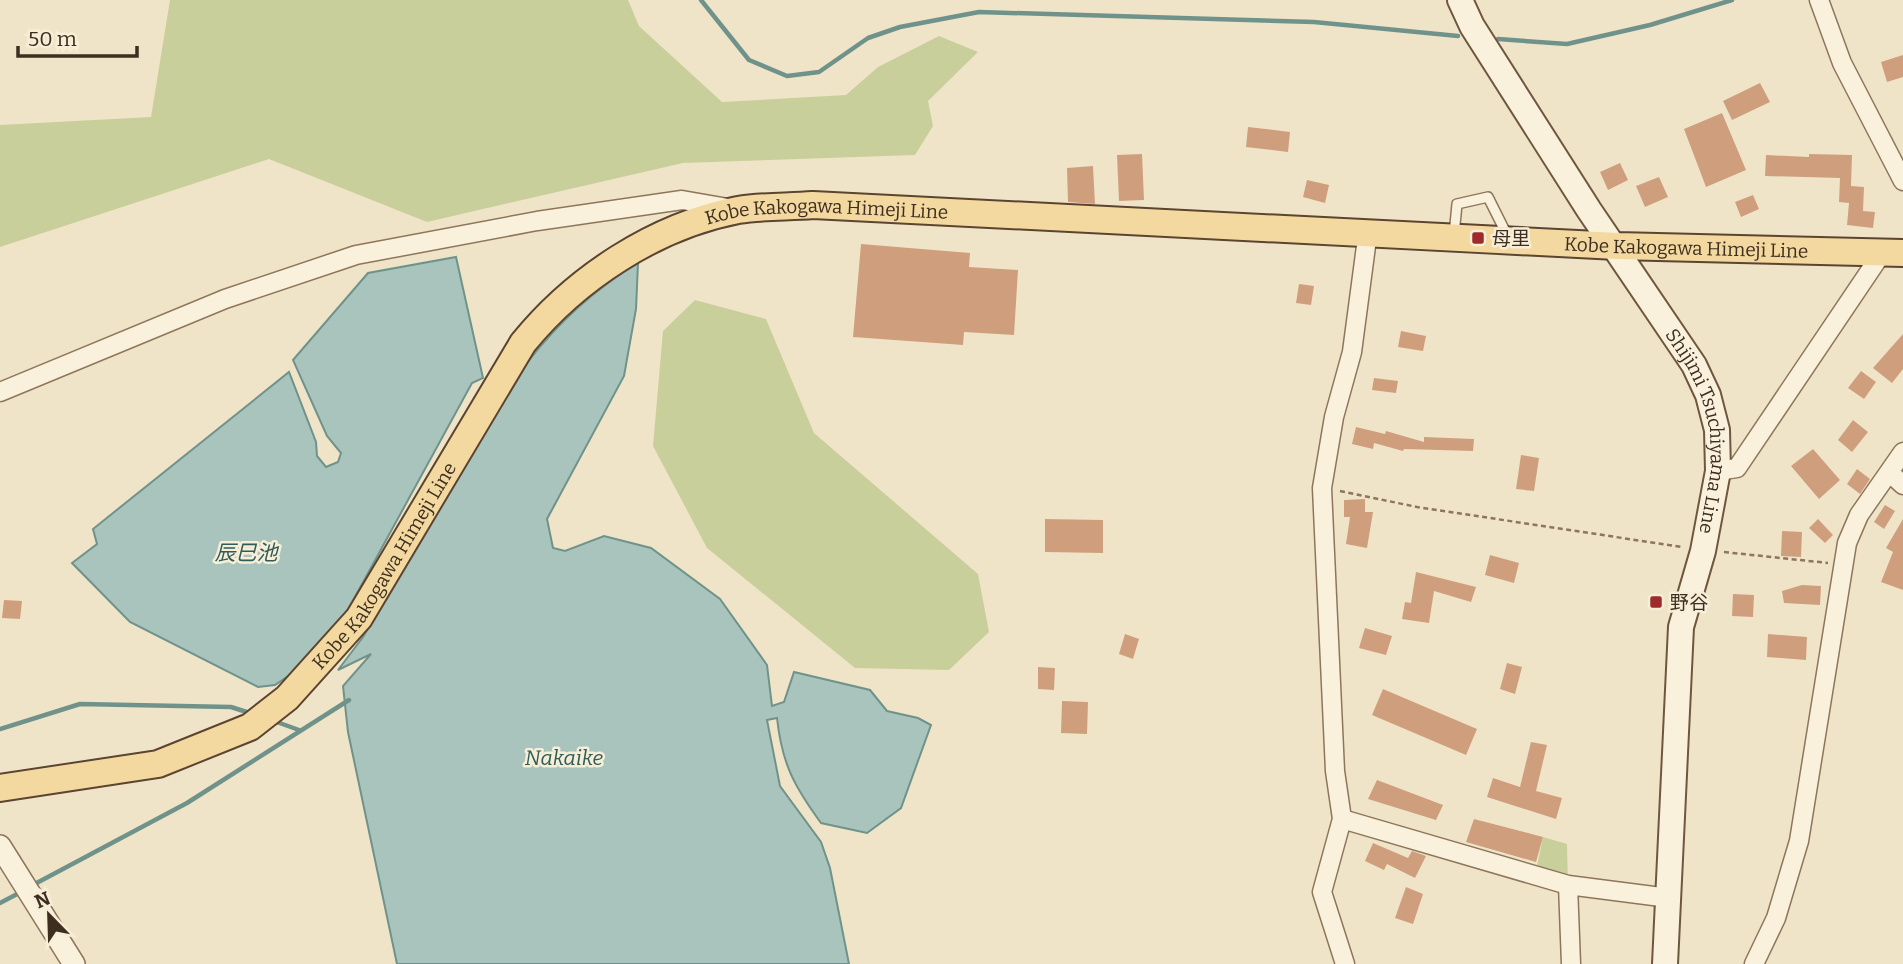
<svg xmlns="http://www.w3.org/2000/svg" width="1903" height="964" font-family="Bitter,'Noto Sans JP',serif">
<rect width="100%" height="100%" fill="#f0e4c8"/>
<path fill="#c9cf9b" d="M 170,0 L 628,0 L 639,26 L 722,102 L 846,95 L 878,67 L 939,36 L 978,52 L 928,101 L 933,126 L 915,155 L 683,163 L 427,222 L 269,159 L 0,247 L 0,125 L 151,117 Z
M 695,300 L 766,319 L 814,433 L 978,574 L 989,632 L 949,670 L 855,668 L 707,548 L 653,446 L 663,331 Z
M 1543,837 L 1567,844 L 1568,885 L 1535,876 Z"/>
<path fill="#a9c4bc" stroke="#6f938a" stroke-width="2" d="M 456,257 L 483,378 L 472,383 L 344,617 L 294,672 L 275,685 L 258,687 L 130,622 L 72,563 L 97,544 L 93,529 L 289,372 L 316,442 L 317,456 L 326,467 L 338,462 L 341,453 L 327,436 L 293,360 L 368,273 Z
M 638,263 L 636,309 L 624,376 L 547,519 L 553,548 L 565,551 L 604,536 L 651,548 L 720,599 L 767,665 L 772,706 L 784,702 L 794,672 L 870,690 L 887,711 L 918,718 L 931,725 L 901,808 L 867,833 L 821,823 C 794,786 782,764 777,718 L 767,720 L 780,786 L 821,842 L 830,868 L 849,964 L 397,964 L 348,732 L 343,686 L 371,654 L 338,670 L 363,637 C 391,588 419,538 448,489 C 500,396 544,320 638,263 Z"/>
<g fill="none" stroke-linecap="round" stroke-linejoin="round">
<path stroke="#6f938a" stroke-width="4.5" d="M 701,0 L 749,60 L 787,76 L 819,72 L 868,38 L 900,27 L 979,12 L 1314,22 L 1458,36
M 1498,39 L 1567,44 L 1650,25 L 1732,0
M 274,721 L 299,730
M 0,729 L 80,704 L 231,707 L 253,714
M 31,886 L 187,803 L 349,700
M 0,903 L 21,892"/>
</g>
<path fill="#cf9f7d" d="M 1903,55 L 1903,77 L 1887,82 L 1881,62 Z
M 1760,83 L 1770,102 L 1732,120 L 1723,101 Z
M 1722,113 L 1746,170 L 1706,187 L 1684,129 Z
M 1248,127 L 1290,132 L 1288,152 L 1246,147 Z
M 1142,154 L 1144,200 L 1119,201 L 1117,155 Z
M 1809,154 L 1852,155 L 1851,186 L 1864,187 L 1863,211 L 1875,212 L 1873,228 L 1847,225 L 1849,203 L 1839,202 L 1840,178 L 1765,176 L 1766,155 L 1809,157 Z
M 1620,163 L 1628,180 L 1608,190 L 1600,172 Z
M 1093,166 L 1095,204 L 1068,202 L 1067,168 Z
M 1659,177 L 1668,197 L 1645,207 L 1636,186 Z
M 1307,180 L 1329,185 L 1325,203 L 1303,197 Z
M 1753,195 L 1759,209 L 1741,217 L 1735,202 Z
M 861,244 L 970,253 L 969,267 L 1018,270 L 1014,335 L 964,332 L 963,345 L 853,337 Z
M 1299,284 L 1314,286 L 1311,305 L 1296,303 Z
M 1401,331 L 1426,336 L 1423,351 L 1398,347 Z
M 1903,334 L 1903,369 L 1892,383 L 1873,368 Z
M 1861,371 L 1876,382 L 1864,399 L 1848,388 Z
M 1374,378 L 1398,381 L 1396,393 L 1372,390 Z
M 1853,420 L 1868,432 L 1852,452 L 1838,440 Z
M 1356,427 L 1385,434 L 1386,431 L 1424,442 L 1424,437 L 1474,439 L 1473,451 L 1404,449 L 1403,451 L 1374,443 L 1373,449 L 1352,444 Z
M 1813,449 L 1840,480 L 1819,499 L 1791,466 Z
M 1521,455 L 1539,458 L 1534,491 L 1516,489 Z
M 1857,469 L 1870,479 L 1860,494 L 1847,484 Z
M 1365,499 L 1365,512 L 1373,512 L 1367,548 L 1346,544 L 1350,517 L 1344,517 L 1344,500 Z
M 1885,505 L 1895,511 L 1884,529 L 1874,522 Z
M 1045,519 L 1103,520 L 1103,553 L 1045,552 Z
M 1818,519 L 1833,535 L 1825,543 L 1809,528 Z
M 1903,519 L 1903,590 L 1881,582 L 1893,552 L 1886,548 Z
M 1782,531 L 1802,532 L 1801,557 L 1781,556 Z
M 1490,555 L 1519,563 L 1514,583 L 1485,575 Z
M 1416,572 L 1476,587 L 1471,602 L 1434,591 L 1429,623 L 1402,619 L 1405,602 L 1411,603 Z
M 1802,585 L 1821,586 L 1820,605 L 1784,603 L 1782,591 Z
M 1733,594 L 1754,595 L 1753,617 L 1732,616 Z
M 4,600 L 22,601 L 20,619 L 2,618 Z
M 1365,628 L 1392,636 L 1386,655 L 1359,648 Z
M 1125,634 L 1139,639 L 1133,659 L 1119,654 Z
M 1768,634 L 1807,637 L 1806,660 L 1767,657 Z
M 1507,663 L 1522,667 L 1515,694 L 1500,689 Z
M 1038,667 L 1055,668 L 1054,690 L 1038,689 Z
M 1383,689 L 1477,729 L 1466,755 L 1372,715 Z
M 1062,701 L 1088,702 L 1087,734 L 1061,733 Z
M 1531,742 L 1547,745 L 1536,791 L 1562,798 L 1556,819 L 1487,797 L 1493,778 L 1520,787 Z
M 1377,780 L 1443,805 L 1436,820 L 1368,799 Z
M 1474,819 L 1543,837 L 1536,862 L 1466,842 Z
M 1373,843 L 1408,858 L 1412,851 L 1426,856 L 1415,878 L 1387,864 L 1384,870 L 1365,861 Z
M 1406,887 L 1423,894 L 1413,924 L 1395,918 Z"/>
<g fill="none" stroke-linecap="round" stroke-linejoin="round">
<g stroke="#8d765c" stroke-width="12">
<path id="service" d="M 1454,235 L 1457,204 L 1488,197 L 1507,235"/>
</g>
<g stroke="#8d765c" stroke-width="21">
<path id="minor" d="M 1819,0 L 1842,63 L 1903,181
M 0,392 L 225,299 L 356,255 L 537,221 L 682,200 L 728,208
M 1718,471 L 1737,468 L 1882,253
M 1889,472 L 1903,485
M 1342,819 L 1568,885 L 1669,898
M 1568,885 L 1571,964
M 1345,964 L 1322,892 L 1342,819 L 1335,771 L 1322,488 L 1334,417 L 1352,352 L 1368,231
M 1754,964 L 1776,918 L 1799,841 L 1847,543 L 1859,515 L 1903,452"/>
</g>
<g stroke="#8d765c" stroke-width="24">
<path id="tertiary" d="M 0,846 L 74,964"/>
</g>
<g stroke="#6f573f" stroke-width="28">
<g id="secondary">
<path id="s1" d="M 1460,0 L 1472,26 L 1589,210 L 1694,365 L 1708,395 L 1717,430 L 1718,471 L 1703,551 L 1681,627 L 1665,964"/>
</g>
</g>
<g stroke="#5b4430" stroke-width="30">
<g id="primary">
<path id="s2" d="M 0,788 L 158,764 L 250,727 L 287,698 L 359,618 L 523,343 C 576,278 655,226 738,210 C 762,206 788,207 813,205 L 1617,246 L 1903,253"/>
</g>
</g>
<path stroke="#8d765c" stroke-width="2.5" stroke-dasharray="5 3.5" stroke-linecap="butt" d="M 1340,491 L 1417,507 L 1682,547
M 1724,552 L 1828,563"/>
<use href="#service" stroke="#faf1dc" stroke-width="9"/>
<use href="#minor" stroke="#faf1dc" stroke-width="18"/>
<use href="#tertiary" stroke="#faf1dc" stroke-width="21"/>
<use href="#secondary" stroke="#faf1dc" stroke-width="24"/>
<use href="#primary" stroke="#f3d9a0" stroke-width="26"/>
</g>
<g fill="#9e2a2b" stroke="#f7eed8" stroke-width="2.5">
<rect x="1471" y="231" width="14" height="14" rx="3.5"/>
<rect x="1649" y="595" width="14" height="14" rx="3.5"/>
</g>
<g text-anchor="middle" stroke-width="5" stroke-linejoin="round" paint-order="stroke">
<g font-size="19" fill="#3d2e20" stroke="#f7eed8">
<text dy="7" stroke="none"><textPath href="#s2" startOffset="1080">Kobe Kakogawa Himeji Line</textPath></text>
<text dy="7" stroke="none"><textPath href="#s2" startOffset="1941">Kobe Kakogawa Himeji Line</textPath></text>
<text dy="7" stroke="none"><textPath href="#s1" startOffset="500">Shijimi Tsuchiyama Line</textPath></text>
<text dy="7" stroke="none"><textPath href="#s2" startOffset="471">Kobe Kakogawa Himeji Line</textPath></text>
</g>
<g font-size="19" fill="#3d2e20" stroke="#f7eed8" text-anchor="start">
<text x="1492" y="245">母里</text>
<text x="1670" y="609">野谷</text>
</g>
<g font-size="21" font-style="italic" fill="#2f5d5a" stroke="#f7eed8">
<text x="246" y="560">辰巳池</text>
<text x="564" y="765">Nakaike</text>
</g>
</g>
<g transform="translate(49 915) rotate(337)" stroke="#f7eed8" stroke-width="5" paint-order="stroke">
<path d="M0-5L12 26L0 18L-12 26Z" fill="#3d2e20"/>
<text y="-10" font-size="19" font-weight="bold" text-anchor="middle" fill="#3d2e20">N</text>
</g>
<path d="M18 46v10h119v-10" fill="none" stroke="#3d2e20" stroke-width="3.5"/>
<text x="28" y="46" font-size="21" fill="#3d2e20" stroke="#f7eed8" stroke-width="5" paint-order="stroke">50 m</text>
</svg>
